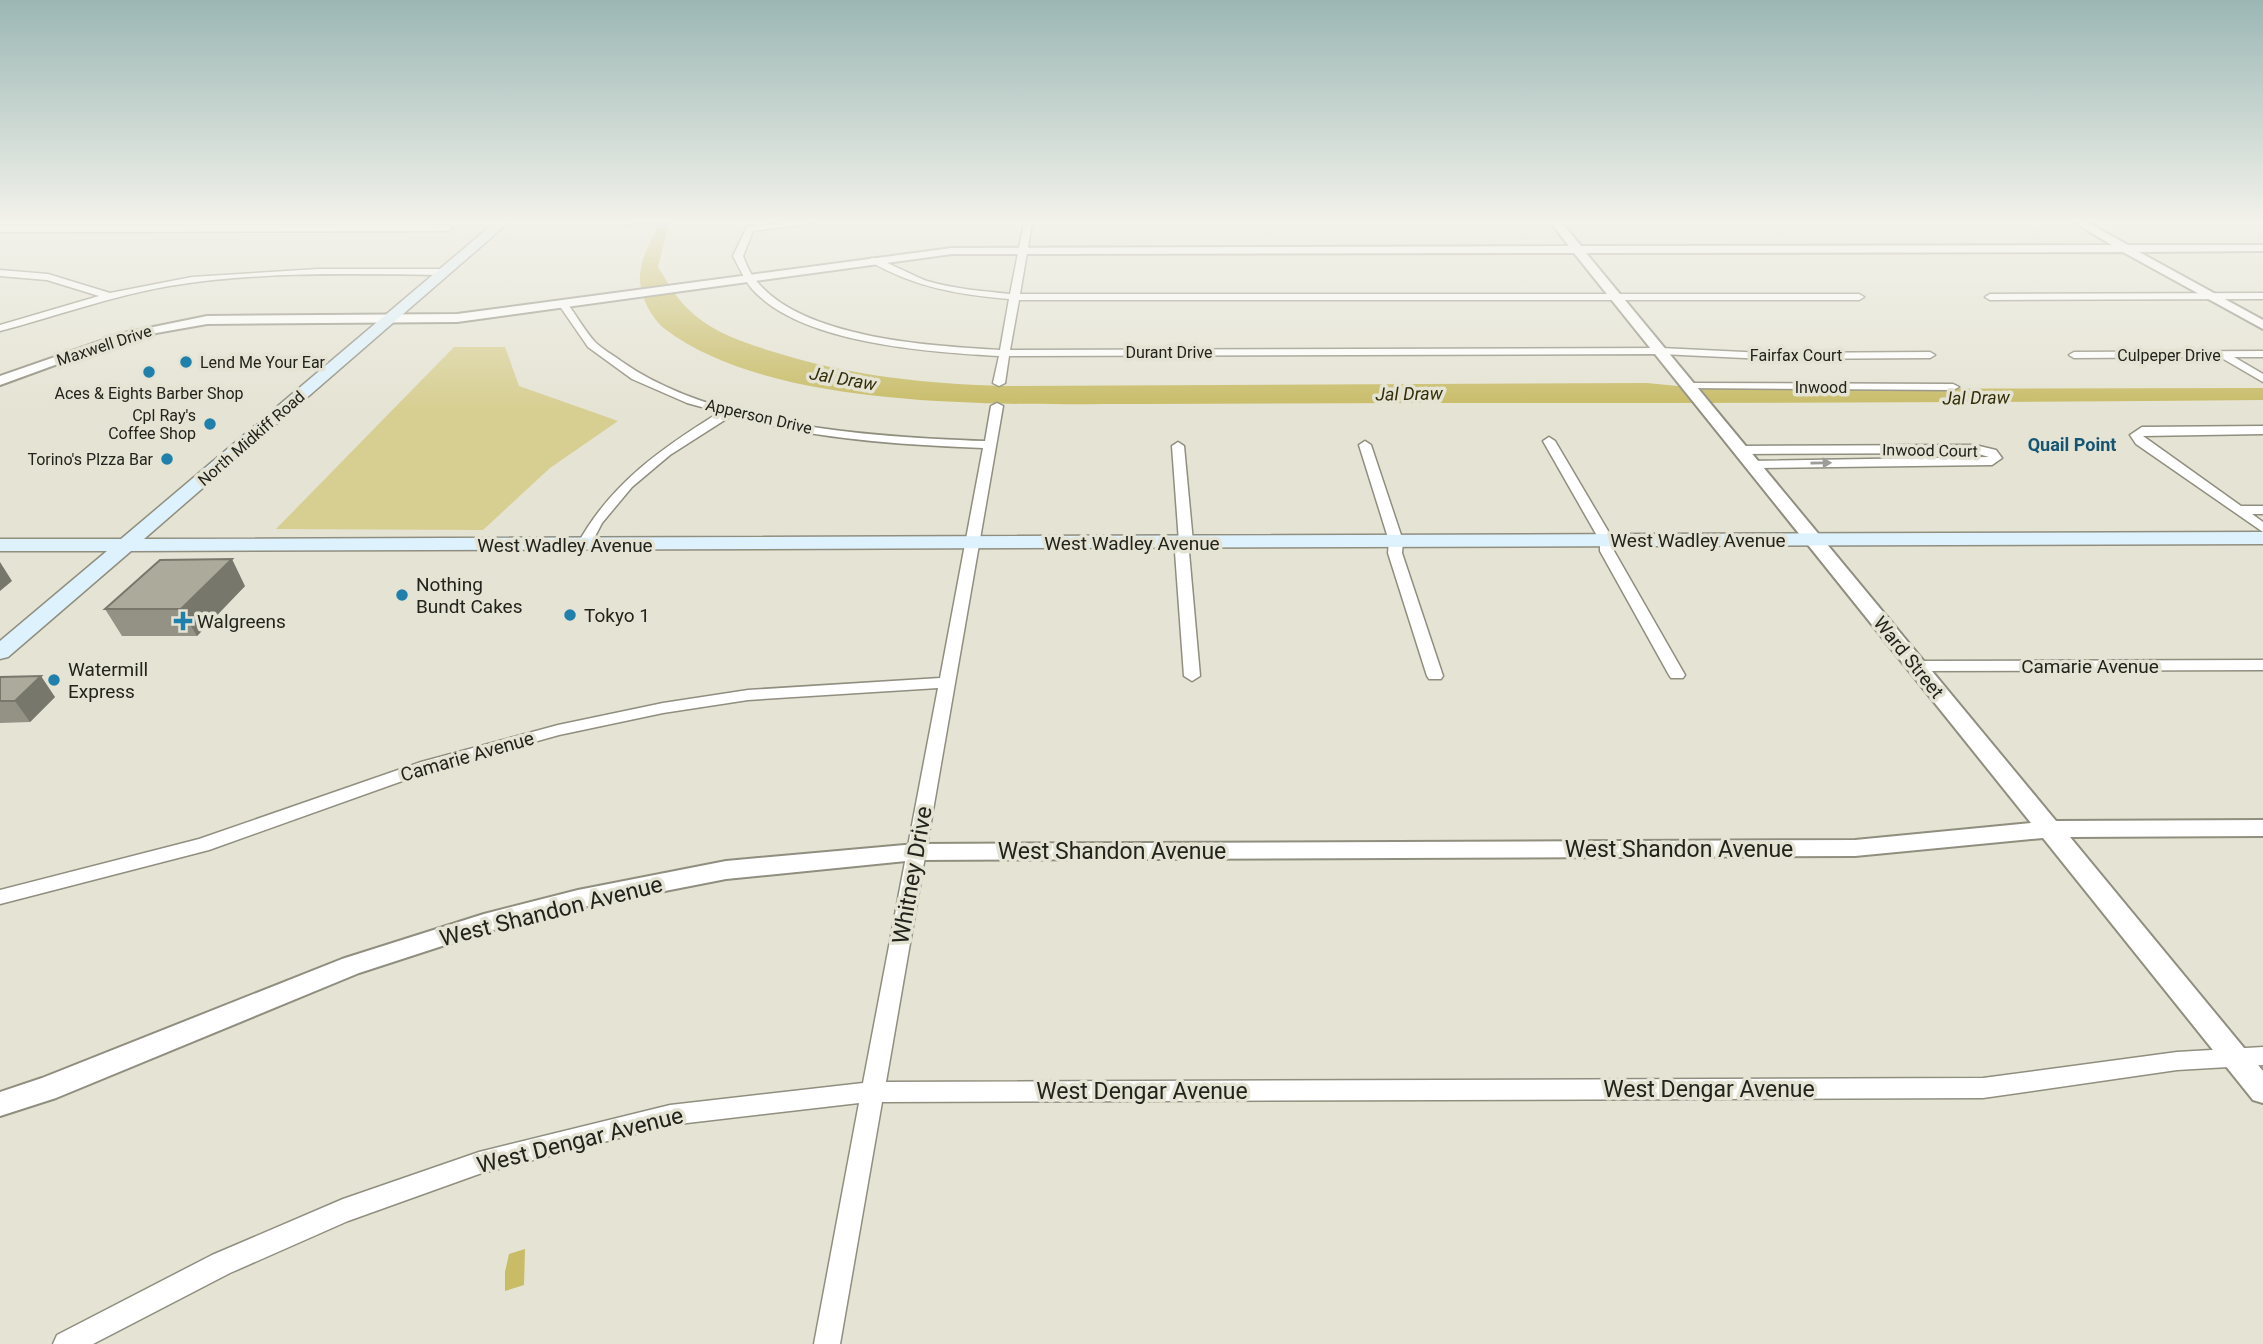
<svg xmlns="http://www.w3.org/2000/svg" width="2263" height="1344" font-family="Roboto,sans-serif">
<rect width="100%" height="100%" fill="#e5e3d3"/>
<path fill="#d7ce91" d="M 454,347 L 505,347 L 519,386 L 618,421 L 550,468 L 483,530 L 276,529 Z"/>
<path fill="#c8bc67" d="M 655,223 L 669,223 L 658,267 C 670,286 678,302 697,317 C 718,334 748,344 774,352 C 850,376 927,384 1006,386 L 1647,383 L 1708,389 L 2263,388 L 2263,400 C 1980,403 1697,403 1415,403 C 1322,403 1230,404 1137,404 C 1005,404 774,412 665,329 C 649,316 636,289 641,268 C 643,254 652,240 657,227 Z
M 525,1249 L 524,1285 L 505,1291 L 505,1272 L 509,1254 Z"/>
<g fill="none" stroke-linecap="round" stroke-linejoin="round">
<path stroke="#c8bc67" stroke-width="2.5" d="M 618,226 L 656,223"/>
<g stroke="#908e7f" stroke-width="3">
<path id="minor" d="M 784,223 L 815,223 L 753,231 L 743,256 C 747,266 751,276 759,284 C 807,339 932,346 1000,350 L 1009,299 C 960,295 914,287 871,262 L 871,258 C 881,258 913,276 927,281 C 954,289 983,291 1010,294 L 1024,223 L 1032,223 L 1020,294 L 1859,294 L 1864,297 L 1859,300 L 1019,300 L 1010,350 L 1661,348 L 1765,353 L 1930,352 L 1935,355 L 1930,358 L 1765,359 L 1661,354 L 1009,356 L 1005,383 L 999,386 L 993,383 L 999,356 C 929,352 801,344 752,289 C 744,279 739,267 733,256 L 747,227 Z
M 0,226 L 448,225 L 452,228 L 448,231 L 0,232 Z
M 318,269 L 445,269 L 450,272 L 445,275 C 353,274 260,271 169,286 C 111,296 57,316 0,331 L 0,325 L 99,296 L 47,280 L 0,276 L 0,270 L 48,274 L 110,293 L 192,277 Z
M 2263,293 L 2263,299 L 1990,300 L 1985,297 L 1990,294 Z
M 561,303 L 567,303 C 576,315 585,331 595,342 C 602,349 613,355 621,361 C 714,427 873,437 985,441 L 991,406 L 997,403 L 1003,406 L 886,1082 L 1983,1078 L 2177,1052 L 2263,1047 L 2263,1065 L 2177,1070 L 1983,1098 L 882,1102 L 840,1344 L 814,1344 L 859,1103 L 670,1125 L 479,1174 L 348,1221 L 230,1273 L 93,1344 L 53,1344 L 57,1335 L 212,1255 L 343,1199 L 479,1152 L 670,1105 L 863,1083 L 938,688 L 748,700 L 663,713 L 559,735 L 433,770 L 209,850 L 0,904 L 0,890 L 199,839 L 421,762 L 558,725 L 663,703 L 748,690 L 940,678 L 983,448 C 899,445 813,439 731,416 L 670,455 L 632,487 L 602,523 L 589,548 L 579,548 L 577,545 C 610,484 662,448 720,412 L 687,403 L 632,379 L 588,347 L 559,305 Z
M 2263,351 L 2263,357 L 2234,357 L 2263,374 L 2263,382 L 2220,357 L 2074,358 L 2069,355 L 2074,352 Z
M 1690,383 L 1953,384 L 1959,387 L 1953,390 L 1686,388 L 1686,384 Z
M 2263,426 L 2263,434 L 2143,436 L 2241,506 L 2263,506 L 2263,514 L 2252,514 L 2263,522 L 2263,532 L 2136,444 L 2130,435 L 2142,427 Z
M 1549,437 L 1555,441 L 1614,541 L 1614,551 L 1685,675 L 1683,678 L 1671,678 L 1669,675 L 1600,551 L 1600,541 L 1543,441 Z
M 1365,441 L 1371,445 L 1403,541 L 1402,553 L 1443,676 L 1441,679 L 1429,679 L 1427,676 L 1388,553 L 1389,541 L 1359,445 Z
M 1178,442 L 1184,446 L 1193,542 L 1189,552 L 1200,676 L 1192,681 L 1184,676 L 1175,552 L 1179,542 L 1172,446 Z
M 1975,445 L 1996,450 L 2002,458 L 1992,465 L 1753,468 L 1749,467 L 1749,461 L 1989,457 L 1975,453 L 1742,454 L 1736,450 L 1742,446 Z
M 2263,660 L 2263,670 L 1917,671 L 1909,666 L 1917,661 Z"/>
</g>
<g stroke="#908e7f" stroke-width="4">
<path id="tertiary" d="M 1551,223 L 1562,223 L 1581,246 L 2112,245 L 2075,223 L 2088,223 L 2128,245 L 2263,245 L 2263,251 L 2139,252 L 2263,320 L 2263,329 L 2123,252 L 1586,253 L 2056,821 L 2263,820 L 2263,836 L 2070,837 L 2263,1071 L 2263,1103 L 2253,1100 L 2043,838 L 1855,856 L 916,860 L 726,879 L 578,908 L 485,932 L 359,973 L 56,1098 L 0,1116 L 0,1092 L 42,1078 L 342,959 L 484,914 L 578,890 L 726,861 L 916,844 L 1855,840 L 2031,823 L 1574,253 L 952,254 L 457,322 L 207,324 L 156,333 L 107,346 L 0,385 L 0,376 L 124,333 L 207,316 L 457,314 L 952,248 L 1569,246 Z"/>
</g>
<g stroke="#908e7f" stroke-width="3">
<path id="secondary" d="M 494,223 L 508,223 L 144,539 L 2263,532 L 2263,544 L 131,551 L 8,657 L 0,659 L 0,641 L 107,551 L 0,551 L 0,539 L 121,539 Z"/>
</g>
<use href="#minor" fill="#fff" fill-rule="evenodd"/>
<use href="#tertiary" fill="#fff" fill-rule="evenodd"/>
<use href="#secondary" fill="#def2fe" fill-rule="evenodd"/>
</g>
<path fill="#949284" d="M 245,586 L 197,636 L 122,636 L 105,609 Z
M 0,677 L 55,697 L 30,722 L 0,723 Z"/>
<path fill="#78776c" d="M 232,559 L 245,586 L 197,636 L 181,609 Z
M 0,562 L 12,581 L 0,591 Z
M 41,676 L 55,697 L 30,722 L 15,701 Z"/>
<path fill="#acaa9a" stroke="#78776c" stroke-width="2" d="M 232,559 L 181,609 L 105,609 L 160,560 Z
M 41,676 L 15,701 L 0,701 L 0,677 Z"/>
<defs><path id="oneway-solid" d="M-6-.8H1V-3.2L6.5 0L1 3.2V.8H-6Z" transform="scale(1.75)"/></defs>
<use fill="#9c9c99" href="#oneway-solid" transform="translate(1821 463) rotate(-1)"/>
<linearGradient id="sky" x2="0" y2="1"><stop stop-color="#9bb7b4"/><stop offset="0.54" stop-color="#f3f2eb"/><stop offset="1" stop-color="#f3f2eb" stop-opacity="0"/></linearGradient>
<rect width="2263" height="411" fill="url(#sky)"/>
<g fill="#2080ac" stroke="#e5e3d3" stroke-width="2.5">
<circle cx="186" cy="362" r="7"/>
<circle cx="149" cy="372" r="7"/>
<circle cx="210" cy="424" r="7"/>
<circle cx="167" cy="459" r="7"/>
<circle cx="402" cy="595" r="7"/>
<circle cx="570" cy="615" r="7"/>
<path d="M179.5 610.5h7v7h7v7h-7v7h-7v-7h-7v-7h7z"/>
<circle cx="54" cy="680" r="7"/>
</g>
<g text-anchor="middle" stroke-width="7" stroke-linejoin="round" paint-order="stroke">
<g font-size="16" fill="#23231d" stroke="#e5e3d3">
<text transform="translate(104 345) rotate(-18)" y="6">Maxwell Drive</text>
<text x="1169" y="358">Durant Drive</text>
<text x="1796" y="361">Fairfax Court</text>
<text x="2169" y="361">Culpeper Drive</text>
<text x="1821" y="393">Inwood</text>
<text transform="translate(759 416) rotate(13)" y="6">Apperson Drive</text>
<text transform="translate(251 438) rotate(-41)" y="6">North Midkiff Road</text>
<text transform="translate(1930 450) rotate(1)" y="6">Inwood Court</text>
</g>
<g font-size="16" fill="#23231d" stroke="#e5e3d3" text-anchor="end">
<text x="200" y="368" text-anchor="start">Lend Me Your Ear</text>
<text x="149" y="399" text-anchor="middle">Aces &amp; Eights Barber Shop</text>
<text x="196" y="421">Cpl Ray's<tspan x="196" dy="18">Coffee Shop</tspan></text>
<text x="153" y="465">Torino's PIzza Bar</text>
</g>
<g font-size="18" font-style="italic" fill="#332e08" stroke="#e5e3d3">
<text transform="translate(843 379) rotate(10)" y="6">Jal Draw</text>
<text transform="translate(1409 394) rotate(-1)" y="6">Jal Draw</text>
<text transform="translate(1976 398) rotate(-1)" y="6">Jal Draw</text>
</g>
<g font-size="18" font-weight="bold" fill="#145573" stroke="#e5e3d3">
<text x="2072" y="451">Quail Point</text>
</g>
<g font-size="19" fill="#23231d" stroke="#e5e3d3">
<text x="1698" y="547">West Wadley Avenue</text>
<text x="1132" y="550">West Wadley Avenue</text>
<text x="565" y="552">West Wadley Avenue</text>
<text transform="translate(1909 657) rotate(51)" y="7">Ward Street</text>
<text x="2090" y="673">Camarie Avenue</text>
<text transform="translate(467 756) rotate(-16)" y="7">Camarie Avenue</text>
</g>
<g font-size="19" fill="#23231d" stroke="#e5e3d3" text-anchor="start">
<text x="416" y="591">Nothing<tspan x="416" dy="22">Bundt Cakes</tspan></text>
<text x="584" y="622">Tokyo 1</text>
<text x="197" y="628">Walgreens</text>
<text x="68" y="676">Watermill<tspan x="68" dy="22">Express</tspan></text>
</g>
<g font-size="23" fill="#23231d" stroke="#e5e3d3">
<text x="1679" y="857">West Shandon Avenue</text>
<text x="1112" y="859">West Shandon Avenue</text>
<text transform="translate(912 875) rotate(-80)" y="8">Whitney Drive</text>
<text transform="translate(551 911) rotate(-14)" y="8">West Shandon Avenue</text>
<text x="1709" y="1097">West Dengar Avenue</text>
<text x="1142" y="1099">West Dengar Avenue</text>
<text transform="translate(580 1140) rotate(-14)" y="8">West Dengar Avenue</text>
</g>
</g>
</svg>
